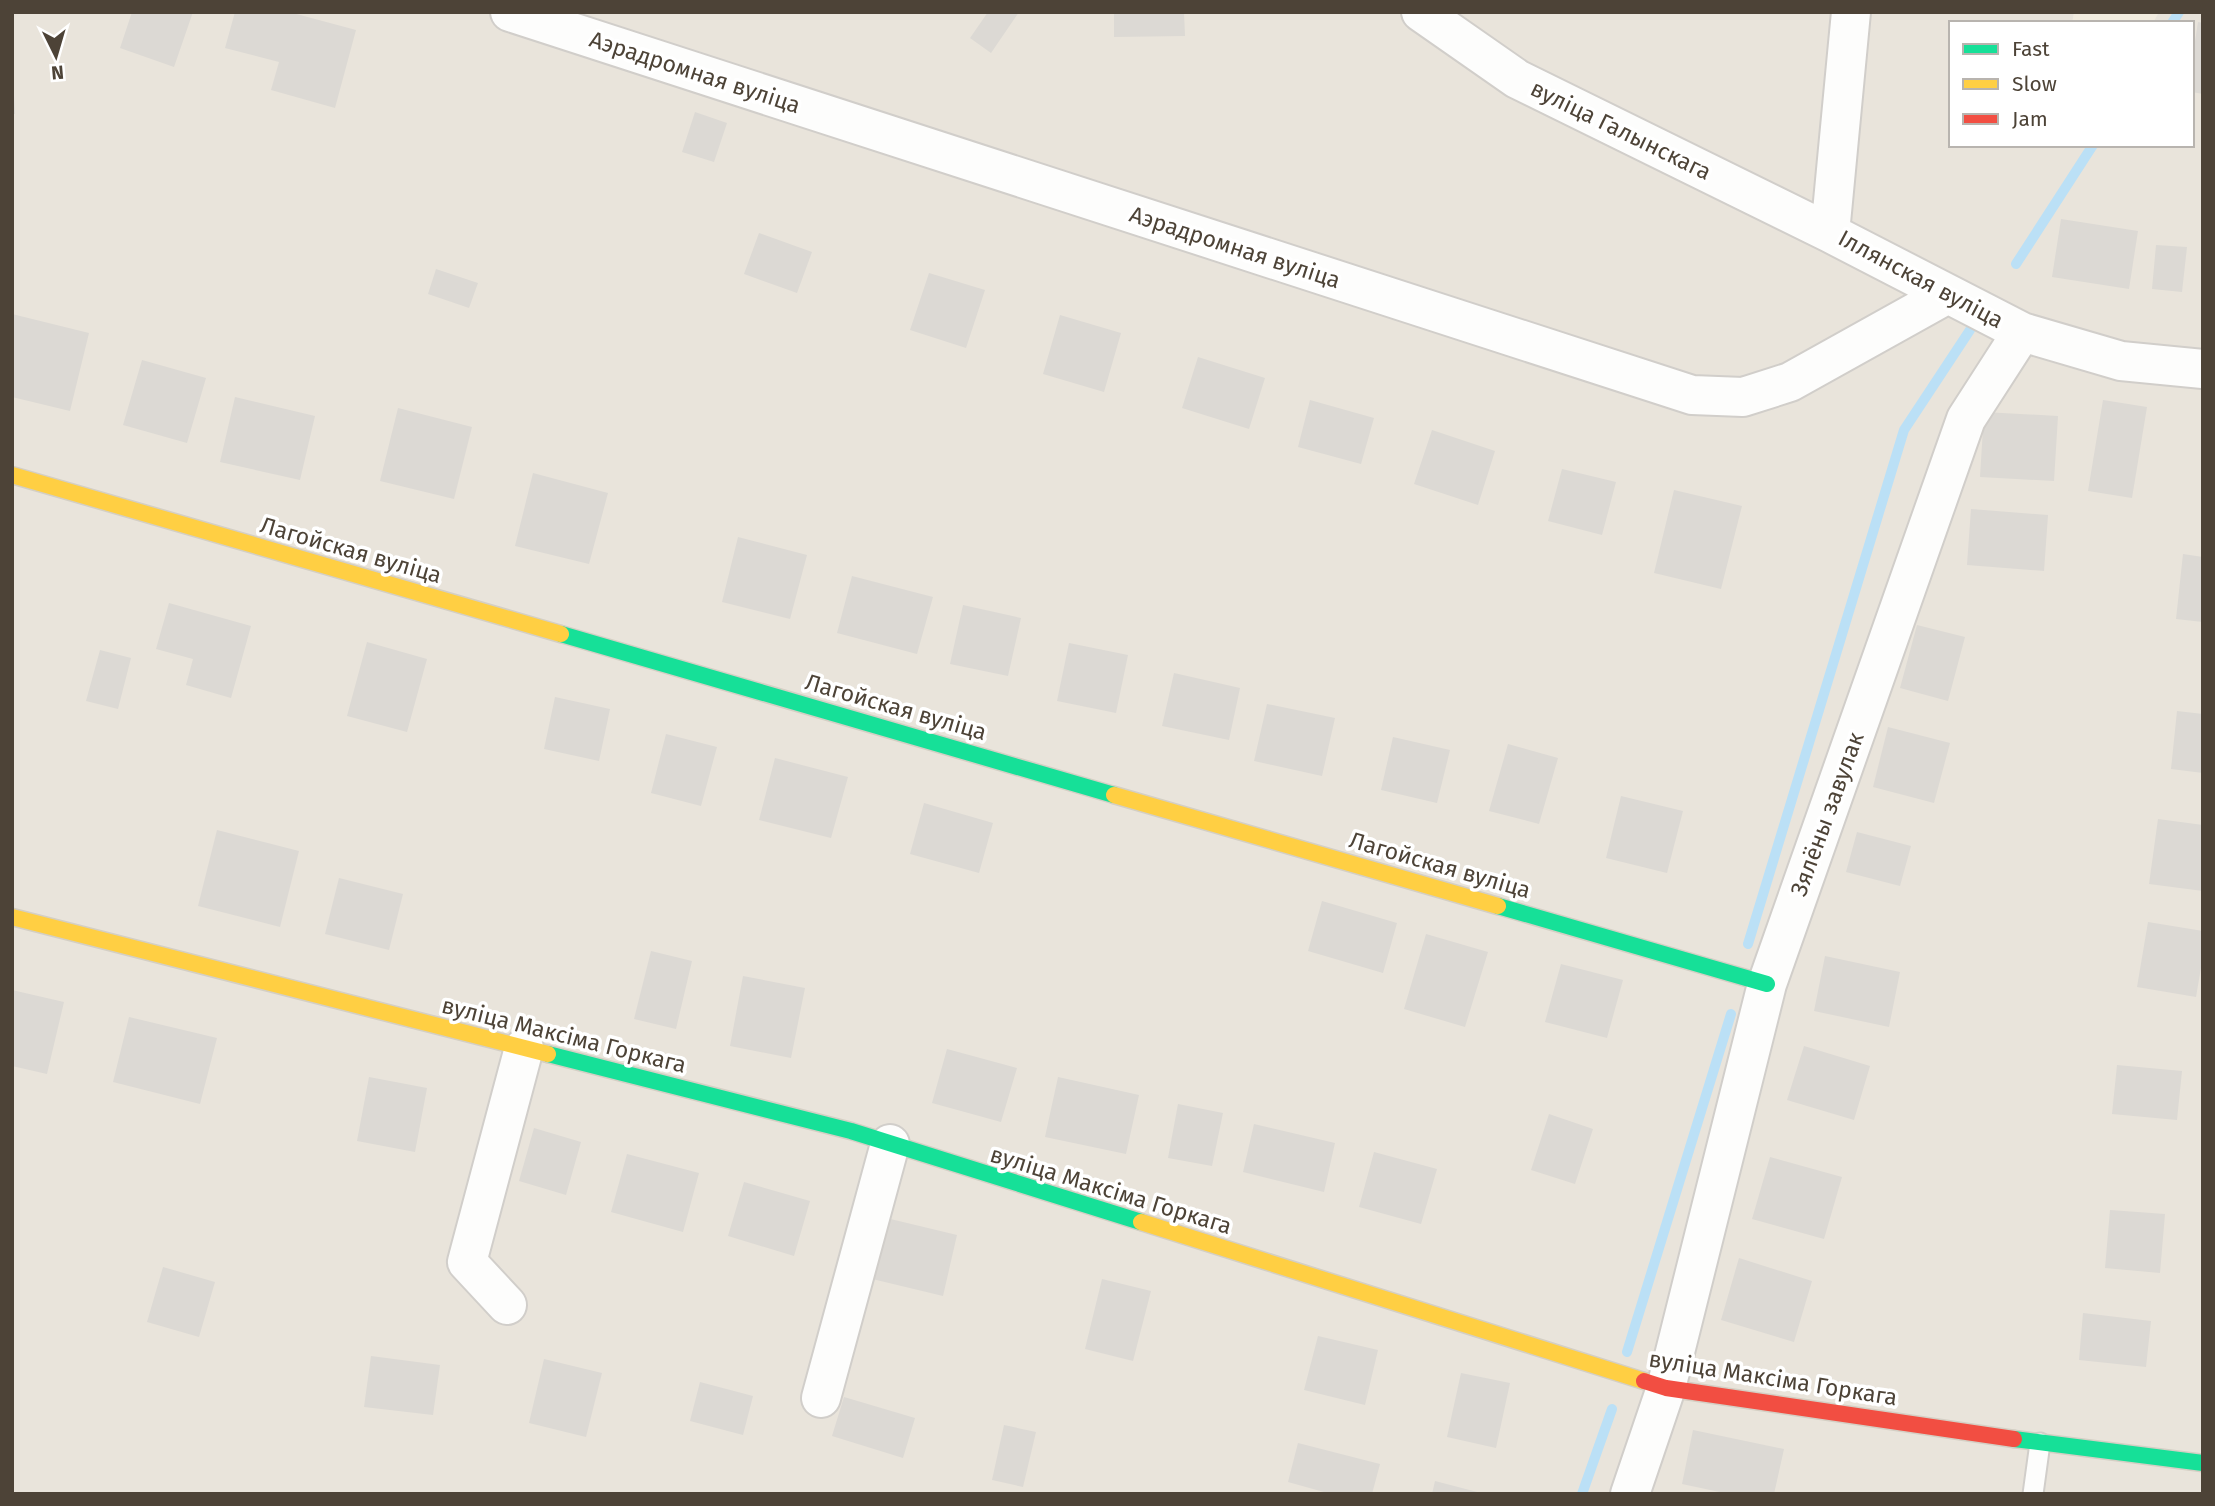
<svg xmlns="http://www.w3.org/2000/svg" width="2215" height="1506" font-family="'Fira Sans',sans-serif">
<rect width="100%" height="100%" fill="#f4f2ee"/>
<path fill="#e9e4db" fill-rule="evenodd" d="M 12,12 L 2203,12 L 2203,1494 L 12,1494 ZM 1951,23 L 2192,23 L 2192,145 L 1951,145 Z"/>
<path fill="#f2ecdf" d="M 2074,12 L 2159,12 L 2153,23 L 2072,23 Z"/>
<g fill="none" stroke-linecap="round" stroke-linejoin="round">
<path stroke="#bbe0f6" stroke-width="10" d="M 2172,23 L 2179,12
M 2016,264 L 2093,145
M 1748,944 L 1904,430 L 1970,330
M 1627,1352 L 1731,1014
M 1582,1494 L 1612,1409"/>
</g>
<path fill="#dcd9d4" d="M 132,12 L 193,12 L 174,67 L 120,48 Z
M 235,12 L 289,12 L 356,30 L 335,108 L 271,90 L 279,62 L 225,48 Z
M 988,12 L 1019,12 L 991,53 L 970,38 Z
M 1114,12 L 1184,12 L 1185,36 L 1114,37 Z
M 2198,22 L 2203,23 L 2203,94 L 2192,92 L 2192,61 Z
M 12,96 L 14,96 L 15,114 L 12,114 Z
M 695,112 L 727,123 L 714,162 L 682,152 Z
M 2061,219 L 2138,231 L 2129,289 L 2052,277 Z
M 759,233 L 812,252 L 797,293 L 744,274 Z
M 2156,245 L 2187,247 L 2182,292 L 2152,289 Z
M 436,269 L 478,283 L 469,308 L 428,294 Z
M 929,273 L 985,290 L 966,348 L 910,330 Z
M 12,314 L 89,333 L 70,411 L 12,397 Z
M 1060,315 L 1121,333 L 1104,392 L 1043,374 Z
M 1198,357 L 1265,378 L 1249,429 L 1182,408 Z
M 142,360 L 206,378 L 187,443 L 123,425 Z
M 235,397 L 315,416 L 300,480 L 220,462 Z
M 1310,400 L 1374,418 L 1361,464 L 1298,447 Z
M 2103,400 L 2147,407 L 2132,498 L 2088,491 Z
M 398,408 L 472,427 L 454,499 L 380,481 Z
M 1984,412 L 2058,416 L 2054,481 L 1980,477 Z
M 1432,430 L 1495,451 L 1478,505 L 1414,484 Z
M 1562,469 L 1616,482 L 1602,535 L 1548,521 Z
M 533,473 L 608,493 L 589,564 L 515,546 Z
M 1674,490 L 1742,506 L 1721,589 L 1654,573 Z
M 1971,509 L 2048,515 L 2044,571 L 1967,565 Z
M 738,537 L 807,555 L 790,619 L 722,602 Z
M 2183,554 L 2203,557 L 2203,622 L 2176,619 Z
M 852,576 L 933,597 L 917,654 L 837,633 Z
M 169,603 L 251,626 L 231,698 L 186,685 L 193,659 L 156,649 Z
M 963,605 L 1021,618 L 1008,676 L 950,664 Z
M 1917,625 L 1965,637 L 1948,701 L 1900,688 Z
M 367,642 L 427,659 L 407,732 L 347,716 Z
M 1069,643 L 1128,655 L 1116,713 L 1057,701 Z
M 100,650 L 131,658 L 118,709 L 86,701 Z
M 1174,673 L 1240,688 L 1229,740 L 1162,726 Z
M 555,697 L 610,709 L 599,761 L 544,749 Z
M 1267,704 L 1335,718 L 1322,776 L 1254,761 Z
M 2177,711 L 2203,714 L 2203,773 L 2171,769 Z
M 1888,727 L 1950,743 L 1934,803 L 1873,787 Z
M 666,734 L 717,747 L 701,806 L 651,793 Z
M 1393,737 L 1450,750 L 1437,803 L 1381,790 Z
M 1508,744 L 1558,758 L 1539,824 L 1489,811 Z
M 775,758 L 848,777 L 831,838 L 759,820 Z
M 1621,796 L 1683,811 L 1667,873 L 1606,858 Z
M 924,803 L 993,823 L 979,873 L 910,854 Z
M 2158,819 L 2203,825 L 2203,891 L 2149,884 Z
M 217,830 L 299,851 L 280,927 L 198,906 Z
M 1857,832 L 1911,846 L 1900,886 L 1846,872 Z
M 339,878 L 403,894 L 389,950 L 325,934 Z
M 1322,901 L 1397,923 L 1383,973 L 1308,951 Z
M 2148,922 L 2203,931 L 2203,956 L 2196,997 L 2137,987 Z
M 1426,934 L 1488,952 L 1465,1027 L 1404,1009 Z
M 651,951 L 692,961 L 676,1029 L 634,1019 Z
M 1825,956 L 1900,972 L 1889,1027 L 1814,1011 Z
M 1561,964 L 1623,980 L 1607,1038 L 1545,1022 Z
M 743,976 L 805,988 L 791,1058 L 730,1046 Z
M 12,990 L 64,1002 L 47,1074 L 12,1066 Z
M 129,1017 L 217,1038 L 200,1104 L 113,1082 Z
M 1804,1046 L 1870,1066 L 1854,1120 L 1787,1100 Z
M 947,1049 L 1017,1068 L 1001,1122 L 932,1103 Z
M 2117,1065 L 2182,1071 L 2177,1120 L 2112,1114 Z
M 369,1077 L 427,1088 L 415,1152 L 357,1141 Z
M 1058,1077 L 1139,1095 L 1126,1154 L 1045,1137 Z
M 1178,1104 L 1223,1113 L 1212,1166 L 1168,1158 Z
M 1549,1114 L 1593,1129 L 1575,1184 L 1531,1170 Z
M 1254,1124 L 1335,1143 L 1324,1192 L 1243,1172 Z
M 534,1128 L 581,1142 L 566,1195 L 519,1181 Z
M 1374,1152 L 1437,1169 L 1421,1224 L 1359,1207 Z
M 627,1154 L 699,1173 L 683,1232 L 611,1212 Z
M 1770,1157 L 1842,1177 L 1824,1239 L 1752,1219 Z
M 744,1182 L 810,1201 L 794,1256 L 728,1236 Z
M 2110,1210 L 2165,1214 L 2160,1273 L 2105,1268 Z
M 878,1216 L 957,1235 L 943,1296 L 864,1277 Z
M 1739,1258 L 1812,1281 L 1794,1342 L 1721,1320 Z
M 163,1267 L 215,1282 L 199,1337 L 147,1322 Z
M 1102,1279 L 1151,1291 L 1133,1361 L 1085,1349 Z
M 2083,1313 L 2151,1321 L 2146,1367 L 2079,1360 Z
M 1318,1336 L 1378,1350 L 1365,1405 L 1304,1390 Z
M 371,1356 L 440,1365 L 433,1415 L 364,1407 Z
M 544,1359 L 602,1373 L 586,1437 L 529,1423 Z
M 1461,1373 L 1510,1383 L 1496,1448 L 1447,1437 Z
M 700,1382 L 753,1396 L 743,1435 L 690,1421 Z
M 844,1397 L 915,1418 L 903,1458 L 832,1436 Z
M 1004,1425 L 1036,1432 L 1023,1487 L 992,1480 Z
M 1693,1430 L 1784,1449 L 1774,1494 L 1729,1494 L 1682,1484 Z
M 1298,1443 L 1380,1464 L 1372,1494 L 1331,1494 L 1288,1482 Z
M 1435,1481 L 1481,1493 L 1481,1494 L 1432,1494 Z"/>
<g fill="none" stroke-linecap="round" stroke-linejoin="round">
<g stroke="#d1ceca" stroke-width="23">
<path id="lane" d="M 2033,1494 L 2040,1443"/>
</g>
<g stroke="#d1ceca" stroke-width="42">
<path id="street" d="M 510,12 L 1692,395 L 1743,397 L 1790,382 L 1948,294
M 1421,12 L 1517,79 L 1830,233 L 2022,332 L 2121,361 L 2203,369
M 1830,233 L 1851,12
M 507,1305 L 467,1262 L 524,1048
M 821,1398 L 890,1144
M 1630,1494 L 1666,1388 L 1767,984 L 1966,419 L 2022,332"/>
</g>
<g stroke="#d4cfc4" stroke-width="19">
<path id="fast" d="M 561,634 L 1114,795
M 1498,906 L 1767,984
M 548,1054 L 851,1131 L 1141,1222
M 2014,1439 L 2203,1463"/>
</g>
<g stroke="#d4cfc4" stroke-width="19">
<path id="slow" d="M 12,475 L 561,634
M 1114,795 L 1498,906
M 12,917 L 548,1054
M 1141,1222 L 1644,1381"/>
</g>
<g stroke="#d4cfc4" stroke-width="19">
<path id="jam" d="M 1644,1381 L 1666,1388 L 2014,1439"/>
</g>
<use href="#lane" stroke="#fdfdfc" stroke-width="19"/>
<use href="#street" stroke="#fdfdfc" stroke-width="38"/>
<use href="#fast" stroke="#16e098" stroke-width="16"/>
<use href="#slow" stroke="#ffcf43" stroke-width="16"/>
<use href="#jam" stroke="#f24e42" stroke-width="16"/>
</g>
<g text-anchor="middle" stroke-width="7" stroke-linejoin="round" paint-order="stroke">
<g font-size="23" fill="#4d4337" stroke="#fff">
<text transform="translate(695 72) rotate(18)" y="8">Аэрадромная вуліца</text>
<text transform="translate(1621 130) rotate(26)" y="8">вуліца Галынскага</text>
<text transform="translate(1235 247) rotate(18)" y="8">Аэрадромная вуліца</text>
<text transform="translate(1921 279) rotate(28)" y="8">Іллянская вуліца</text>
<text transform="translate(351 550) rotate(16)" y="8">Лагойская вуліца</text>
<text transform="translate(896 707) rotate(16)" y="8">Лагойская вуліца</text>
<text transform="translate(1827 814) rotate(-70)" y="8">Зялёны завулак</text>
<text transform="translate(1440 865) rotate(16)" y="8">Лагойская вуліца</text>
<text transform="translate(564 1035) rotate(14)" y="8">вуліца Максіма Горкага</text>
<text transform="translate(1111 1190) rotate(17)" y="8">вуліца Максіма Горкага</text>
<text transform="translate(1773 1378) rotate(9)" y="8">вуліца Максіма Горкага</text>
</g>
</g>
<rect width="2215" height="1506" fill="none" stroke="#4d4337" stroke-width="28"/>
<rect x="1949" y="21" width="245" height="126" fill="#ffffff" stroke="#b8b4af" stroke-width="2"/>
<rect x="1963" y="44" width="35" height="10" fill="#16e098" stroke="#b8b4af" stroke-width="2"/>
<text x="2012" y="56" font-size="21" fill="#4d4337">Fast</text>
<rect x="1963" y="79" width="35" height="10" fill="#ffcf43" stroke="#b8b4af" stroke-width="2"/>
<text x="2012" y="91" font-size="21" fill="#4d4337">Slow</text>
<rect x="1963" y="114" width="35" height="10" fill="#f24e42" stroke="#b8b4af" stroke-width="2"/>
<text x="2012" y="126" font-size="21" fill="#4d4337">Jam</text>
<g transform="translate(56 56) rotate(175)" stroke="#ffffff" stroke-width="5" paint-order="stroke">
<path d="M0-5L12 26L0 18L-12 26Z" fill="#4d4337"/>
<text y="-10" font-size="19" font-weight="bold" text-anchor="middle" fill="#4d4337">N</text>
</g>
</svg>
